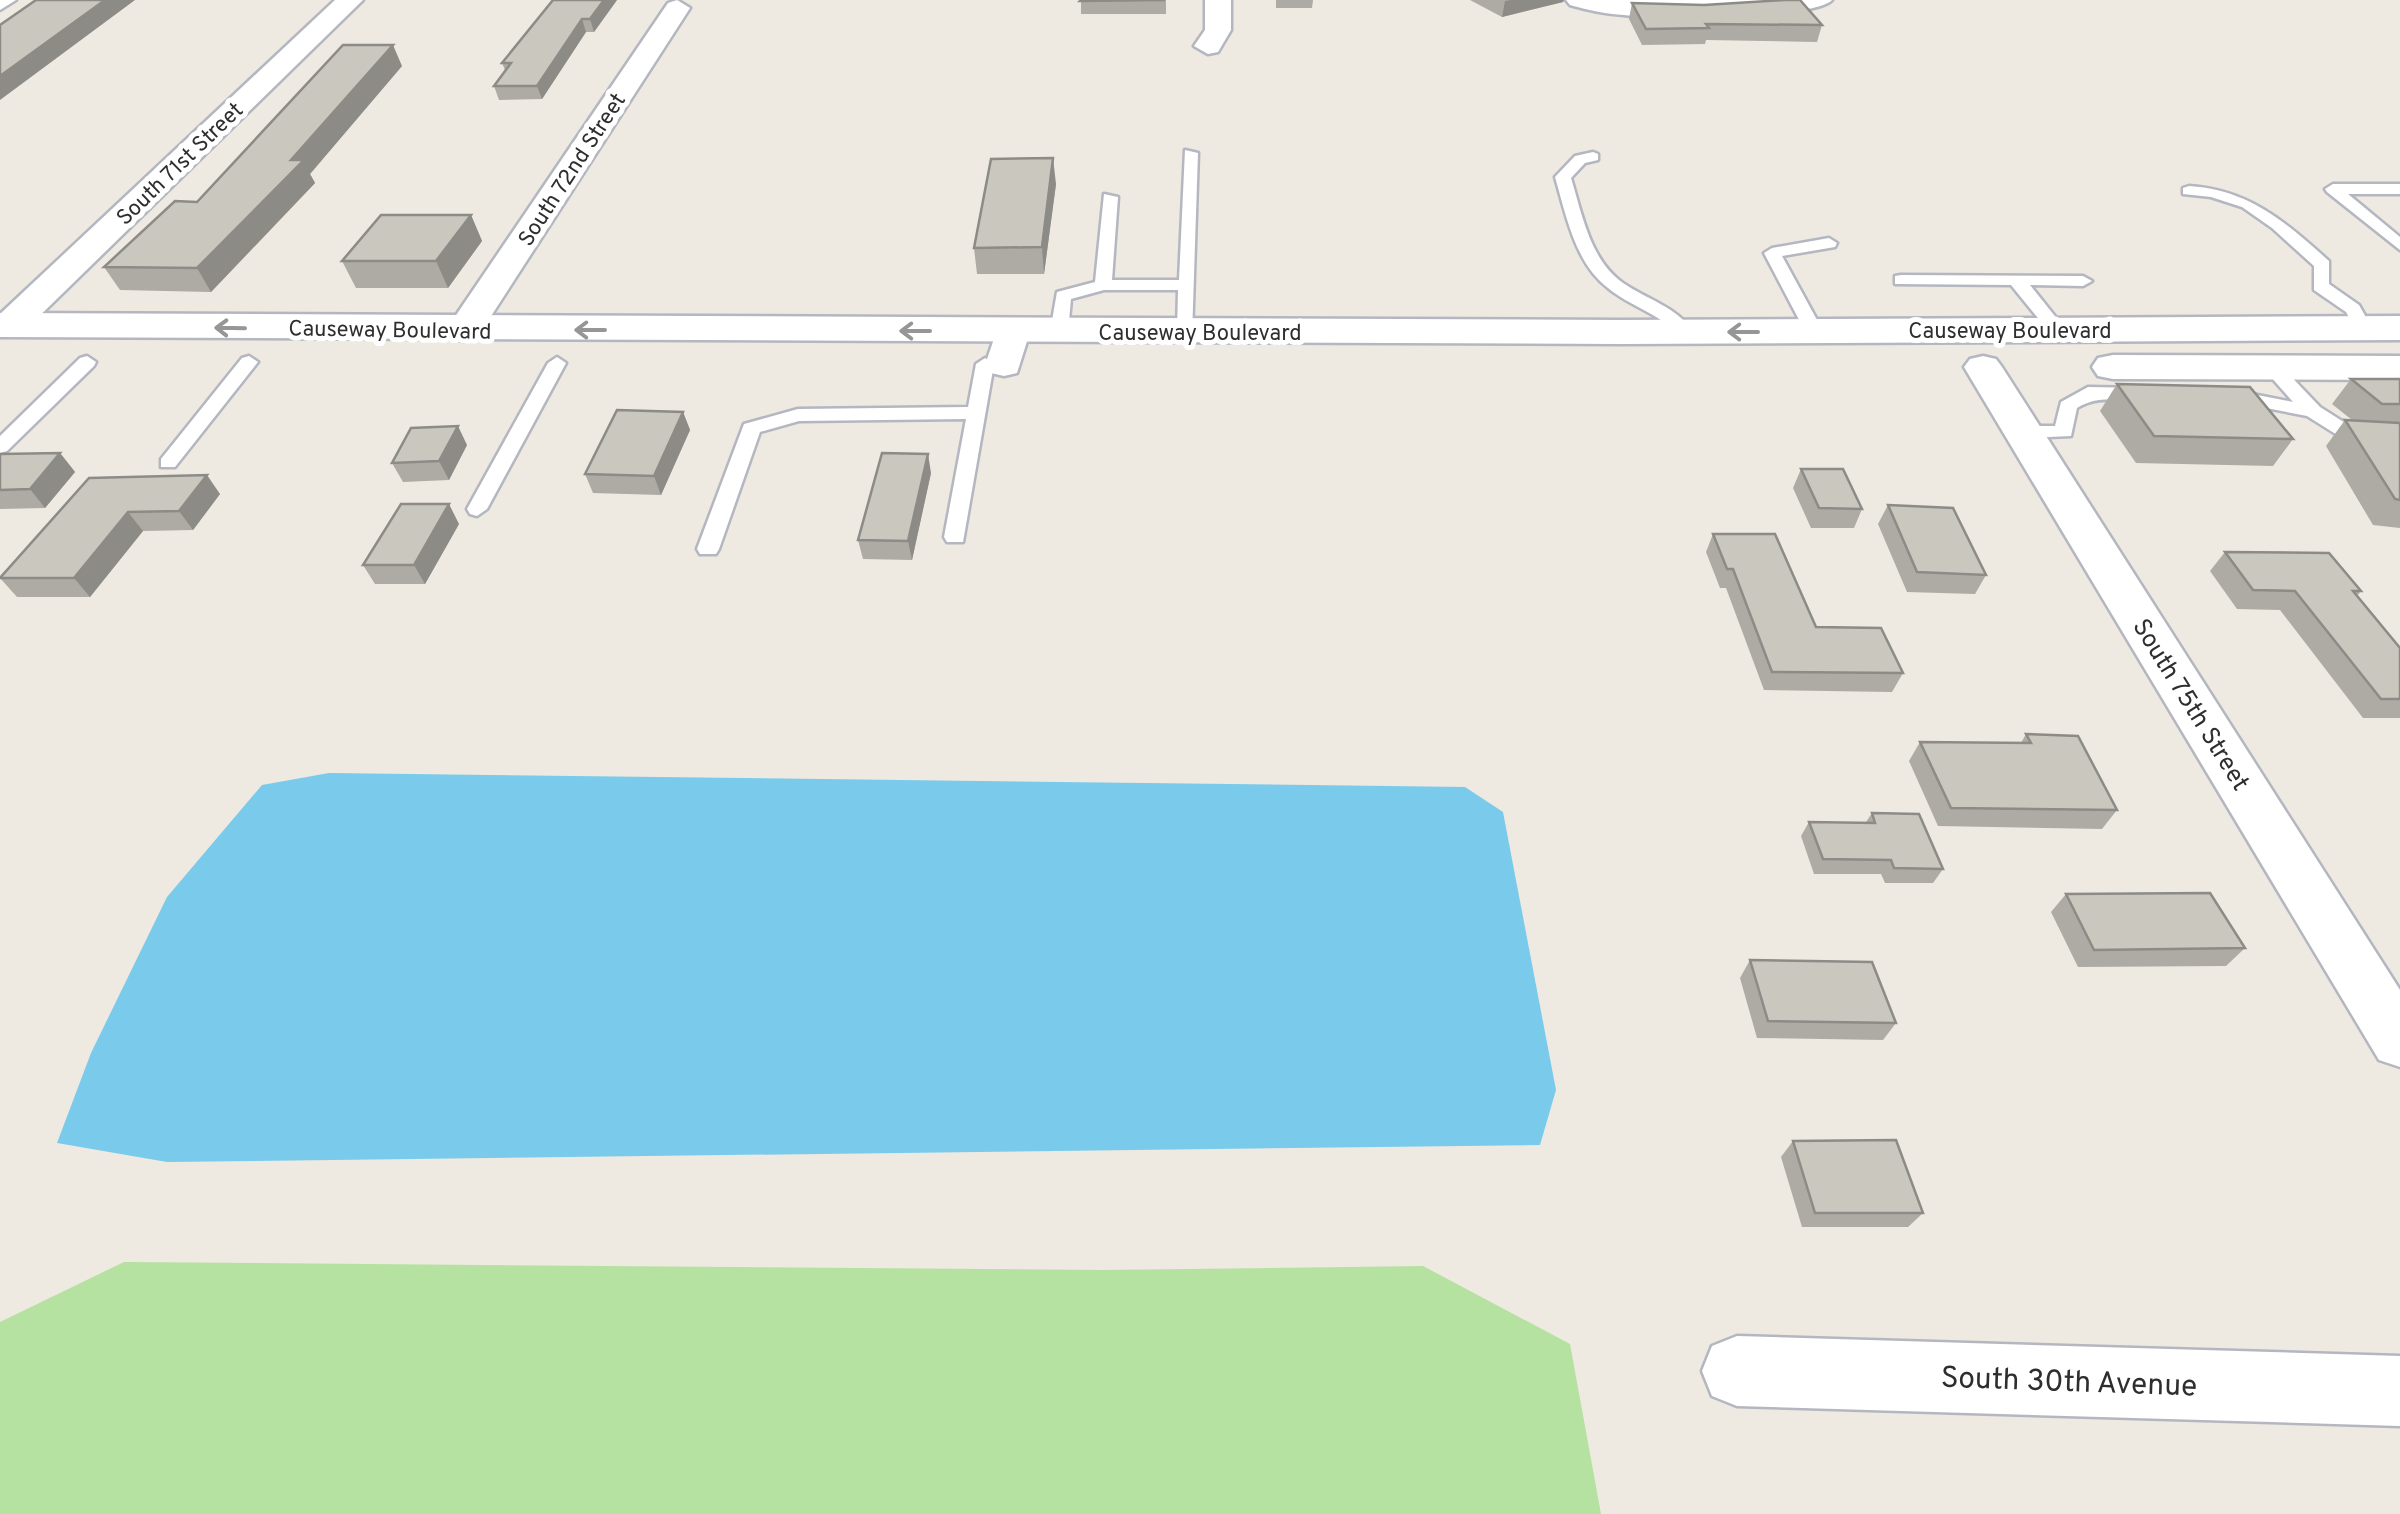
<svg xmlns="http://www.w3.org/2000/svg" width="2400" height="1514" font-family="Overpass,sans-serif">
<rect width="100%" height="100%" fill="#eee9e1"/>
<path fill="#b5e2a0" d="M 124,1262 L 1103,1270 L 1423,1266 L 1570,1344 L 1601,1514 L 0,1514 L 0,1322 Z"/>
<path fill="#79caeb" d="M 329,773 L 1465,787 L 1503,812 L 1556,1090 L 1540,1145 L 167,1162 L 57,1143 L 91,1053 L 167,897 L 262,785 Z"/>
<g fill="none" stroke-linecap="round" stroke-linejoin="round">
<g stroke="#b4b7c0" stroke-width="5">
<path id="service" d="M 1185,150 L 1198,153 L 1192,336 L 1186,337 L 1177,332 L 1178,290 L 1104,290 L 1071,299 L 1068,332 L 1059,337 L 1053,336 L 1050,332 L 1057,292 L 1095,282 L 1104,194 L 1118,197 L 1112,280 L 1179,280 Z
M 1593,152 L 1598,154 L 1598,160 L 1585,163 L 1571,178 C 1582,214 1590,260 1623,283 C 1648,300 1675,306 1694,332 L 1691,336 L 1679,336 C 1658,312 1631,307 1608,288 C 1575,263 1566,215 1555,177 L 1575,156 Z
M 2333,184 L 2400,184 L 2400,194 L 2348,194 L 2400,237 L 2400,250 L 2327,192 L 2325,189 Z
M 2189,186 C 2250,190 2285,222 2329,261 L 2329,284 L 2359,305 L 2372,328 L 2369,332 L 2357,332 L 2346,312 L 2314,290 L 2314,266 L 2272,228 L 2242,207 L 2211,197 L 2183,194 L 2183,188 Z
M 1829,238 L 1837,243 L 1835,247 L 1782,256 L 1823,331 L 1814,336 L 1805,331 L 1764,253 L 1772,248 Z
M 1901,275 L 2083,276 L 2092,281 L 2083,286 L 2030,285 L 2066,330 L 2057,335 L 2051,334 L 2011,285 L 1895,284 L 1895,276 Z
M 87,356 L 96,362 L 94,366 L 7,451 L 0,453 L 0,436 L 80,358 Z
M 249,356 L 258,362 L 175,467 L 161,467 L 161,459 L 242,358 Z
M 557,357 L 566,363 L 487,509 L 477,516 L 470,514 L 467,509 L 548,363 Z
M 985,358 L 994,364 L 963,542 L 947,542 L 944,537 L 966,419 L 799,421 L 760,432 L 719,549 L 716,554 L 700,554 L 697,549 L 744,424 L 798,409 L 968,407 L 976,364 Z
M 2272,362 L 2279,364 L 2320,407 L 2361,433 L 2400,434 L 2400,446 L 2350,443 L 2307,416 L 2225,400 L 2225,392 L 2232,390 L 2293,402 L 2263,368 Z
M 2088,387 L 2142,388 L 2152,394 C 2132,409 2106,390 2077,408 L 2071,436 L 2023,438 L 2013,432 L 2023,426 L 2055,426 L 2061,402 Z"/>
</g>
<g stroke="#b4b7c0" stroke-width="5">
<path id="minor" d="M 0,0 L 16,0 L 0,10 Z
M 335,0 L 363,0 L 22,333 L 0,334 L 0,314 Z
M 677,0 L 690,8 L 482,330 L 477,338 L 464,341 L 451,338 L 446,330 L 668,3 Z
M 1205,0 L 1231,0 L 1231,30 L 1218,52 L 1208,54 L 1194,46 L 1205,30 Z
M 1566,0 L 1832,0 C 1815,19 1656,19 1624,15 C 1606,14 1587,10 1570,5 Z
M 1012,321 L 1025,324 L 1030,332 L 1017,373 L 1004,376 L 991,373 L 985,365 L 999,324 Z
M 1983,356 L 1996,359 L 2002,367 L 2400,990 L 2400,1067 L 2379,1060 L 1964,367 L 1970,359 Z
M 1737,1336 L 2400,1356 L 2400,1426 L 1737,1406 L 1712,1396 L 1702,1371 L 1712,1346 Z"/>
</g>
<g stroke="#b4b7c0" stroke-width="5">
<path id="secondary" d="M 0,313 L 1620,320 L 2400,316 L 2400,340 L 1620,344 L 0,337 Z
M 2113,355 L 2400,356 L 2400,380 L 2113,379 L 2098,376 L 2092,367 L 2098,358 Z"/>
</g>
<use href="#service" fill="#fff" fill-rule="evenodd"/>
<use href="#minor" fill="#fff" fill-rule="evenodd"/>
<use href="#secondary" fill="#fff" fill-rule="evenodd"/>
</g>
<path fill="#aeaba4" d="M 617,0 L 594,32 L 586,32 L 542,99 L 499,100 L 494,86 L 505,70 L 502,63 Z
M 1081,0 L 1166,0 L 1166,14 L 1081,14 Z
M 1276,0 L 1313,0 L 1312,8 L 1276,8 Z
M 1470,0 L 1564,0 L 1563,2 L 1502,17 Z
M 1632,3 L 1822,25 L 1817,42 L 1706,40 L 1705,44 L 1642,45 L 1629,19 Z
M 402,66 L 310,174 L 315,183 L 211,292 L 120,290 L 104,267 L 197,202 Z
M 1056,184 L 1044,274 L 977,274 L 974,248 Z
M 471,215 L 482,241 L 448,288 L 356,288 L 342,261 Z
M 2351,379 L 2400,379 L 2400,528 L 2373,525 L 2326,446 L 2345,420 L 2352,420 L 2332,404 Z
M 2117,384 L 2293,439 L 2273,466 L 2136,463 L 2100,411 Z
M 683,412 L 690,430 L 661,495 L 593,493 L 585,474 Z
M 467,445 L 449,480 L 403,482 L 392,463 Z
M 60,453 L 75,472 L 45,508 L 0,509 L 0,454 Z
M 1801,469 L 1862,509 L 1854,528 L 1811,528 L 1793,488 Z
M 931,473 L 912,560 L 863,559 L 858,540 Z
M 89,478 L 220,494 L 193,530 L 143,531 L 90,597 L 17,597 L 0,578 Z
M 1888,505 L 1986,575 L 1975,594 L 1907,592 L 1878,524 Z
M 459,524 L 425,584 L 375,584 L 363,565 Z
M 1713,534 L 1816,627 L 1903,673 L 1892,692 L 1764,690 L 1726,588 L 1720,588 L 1706,552 Z
M 2225,552 L 2361,591 L 2357,596 L 2400,648 L 2400,718 L 2363,718 L 2280,610 L 2237,609 L 2210,571 Z
M 2026,734 L 2117,810 L 2102,829 L 1938,826 L 1909,761 L 1920,742 L 2021,743 Z
M 1872,813 L 1943,869 L 1933,883 L 1885,883 L 1881,874 L 1814,874 L 1801,836 L 1809,822 L 1866,822 Z
M 2066,894 L 2245,948 L 2226,966 L 2078,967 L 2051,912 Z
M 1750,960 L 1896,1023 L 1883,1040 L 1757,1038 L 1740,978 Z
M 1793,1141 L 1923,1213 L 1908,1227 L 1802,1227 L 1781,1157 Z"/>
<path fill="#8d8b86" d="M 105,0 L 135,0 L 0,100 L 0,76 Z
M 604,0 L 617,0 L 594,32 L 590,19 Z
M 1511,0 L 1564,0 L 1563,2 L 1502,17 L 1505,1 Z
M 582,19 L 586,32 L 542,99 L 537,86 Z
M 393,45 L 402,66 L 310,174 L 315,183 L 211,292 L 197,268 Z
M 1053,158 L 1056,184 L 1044,274 L 1042,247 Z
M 471,215 L 482,241 L 448,288 L 436,261 Z
M 683,412 L 690,430 L 661,495 L 654,476 Z
M 458,426 L 467,445 L 449,480 L 439,461 Z
M 60,453 L 75,472 L 45,508 L 30,489 Z
M 928,454 L 931,473 L 912,560 L 908,541 Z
M 207,475 L 220,494 L 193,530 L 179,511 Z
M 449,504 L 459,524 L 425,584 L 414,565 Z
M 128,512 L 143,531 L 90,597 L 74,578 Z"/>
<path fill="#cac7bf" stroke="#8d8b86" stroke-width="2.5" d="M 36,0 L 105,0 L 0,76 L 0,25 Z
M 553,0 L 604,0 L 590,19 L 582,19 L 537,86 L 494,86 L 511,63 L 502,63 Z
M 1081,0 L 1165,0 L 1080,1 Z
M 1784,0 L 1800,0 L 1822,25 L 1706,24 L 1709,28 L 1646,29 L 1632,3 L 1704,5 Z
M 343,45 L 393,45 L 291,160 L 304,160 L 197,268 L 104,267 L 175,201 L 197,202 Z
M 1053,158 L 1042,247 L 974,248 L 991,159 Z
M 381,215 L 471,215 L 436,261 L 342,261 Z
M 2351,379 L 2400,379 L 2400,404 L 2382,404 Z
M 2117,384 L 2250,387 L 2293,439 L 2154,436 Z
M 617,410 L 683,412 L 654,476 L 585,474 Z
M 2345,420 L 2400,423 L 2400,500 L 2395,499 Z
M 458,426 L 439,461 L 392,463 L 411,428 Z
M 60,453 L 30,489 L 0,490 L 0,454 Z
M 882,453 L 928,454 L 908,541 L 858,540 Z
M 1801,469 L 1843,469 L 1862,509 L 1819,508 Z
M 207,475 L 179,511 L 128,512 L 74,578 L 0,578 L 89,478 Z
M 401,504 L 449,504 L 414,565 L 363,565 Z
M 1888,505 L 1953,508 L 1986,575 L 1917,572 Z
M 1713,534 L 1775,534 L 1816,627 L 1881,628 L 1903,673 L 1772,672 L 1733,569 L 1727,569 Z
M 2225,552 L 2329,553 L 2361,591 L 2353,591 L 2400,648 L 2400,699 L 2381,699 L 2295,591 L 2253,590 Z
M 2026,734 L 2078,736 L 2117,810 L 1951,808 L 1920,742 L 2031,743 Z
M 1872,813 L 1919,814 L 1943,869 L 1894,868 L 1891,860 L 1823,859 L 1809,822 L 1875,823 Z
M 2210,893 L 2245,948 L 2094,950 L 2066,894 Z
M 1750,960 L 1872,962 L 1896,1023 L 1768,1021 Z
M 1896,1140 L 1923,1213 L 1815,1213 L 1793,1141 Z"/>
<defs><path id="oneway-shaft" d="M-6 0H5M1.5-3L5.5 0L1.5 3" fill="none" stroke-width="1.6" stroke-linecap="round" stroke-linejoin="round" transform="scale(2.5)"/></defs>
<g stroke="#969696">
<use href="#oneway-shaft" transform="translate(230 328) rotate(-179)"/>
<use href="#oneway-shaft" transform="translate(590 330) rotate(-180)"/>
<use href="#oneway-shaft" transform="translate(915 331) rotate(-180)"/>
<use href="#oneway-shaft" transform="translate(1743 332) rotate(180)"/>
</g>
<g text-anchor="middle" stroke-width="10" stroke-linejoin="round" paint-order="stroke">
<g font-size="22" fill="#2e2e2e" stroke="#fff">
<text transform="translate(179 163) rotate(-44)" y="8">South 71st Street</text>
<text transform="translate(571 169) rotate(-57)" y="8">South 72nd Street</text>
<text transform="translate(390 329) rotate(1)" y="8">Causeway Boulevard</text>
<text x="2010" y="338">Causeway Boulevard</text>
<text x="1200" y="340">Causeway Boulevard</text>
</g>
<g font-size="25" fill="#2e2e2e" stroke="#fff">
<text transform="translate(2192 704) rotate(58)" y="9">South 75th Street</text>
</g>
<g font-size="30" fill="#2e2e2e" stroke="#fff">
<text transform="translate(2069 1381) rotate(2)" y="10">South 30th Avenue</text>
</g>
</g>
</svg>
